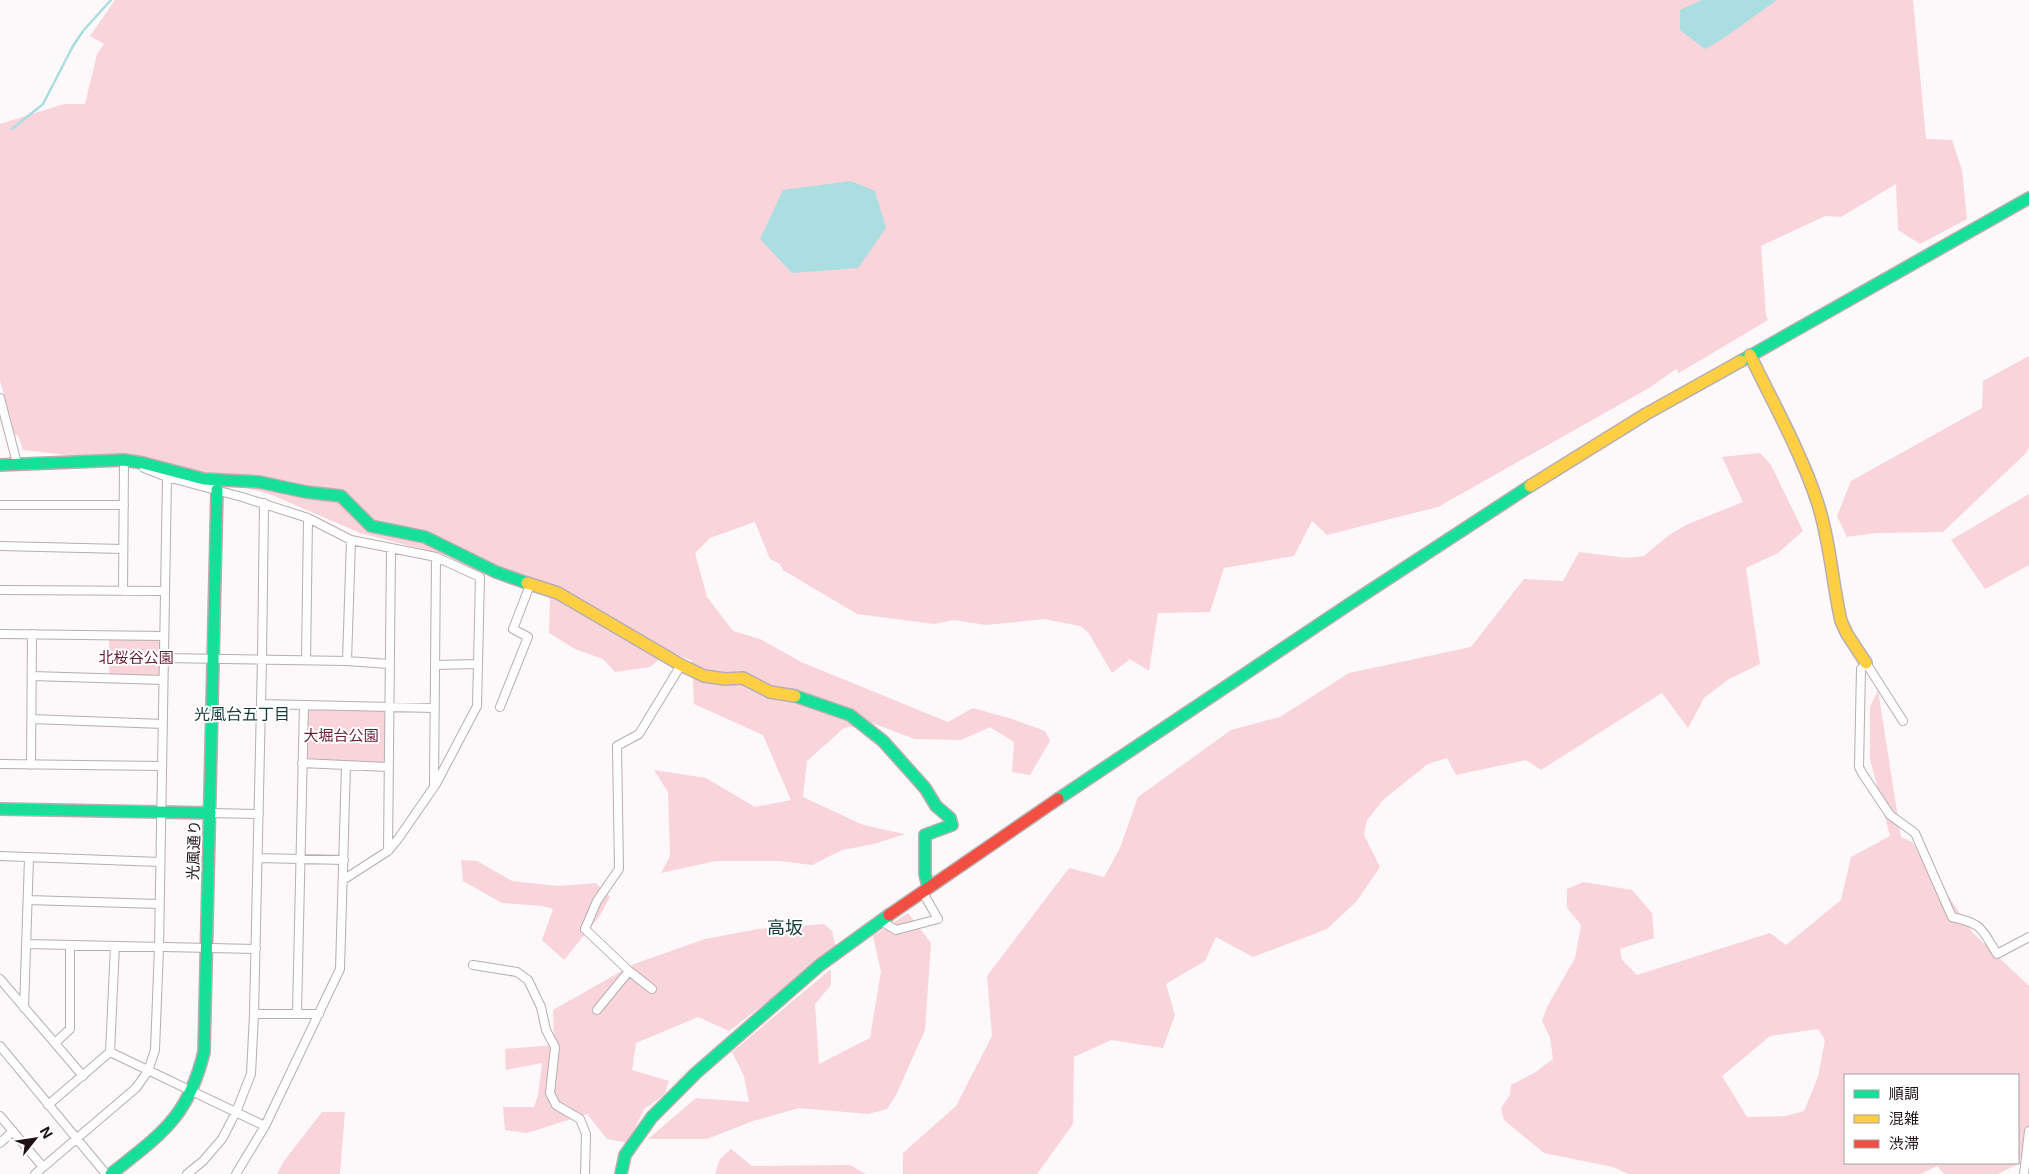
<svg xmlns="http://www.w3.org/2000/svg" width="2029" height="1174" font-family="Inter,'Noto Sans JP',sans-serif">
<rect width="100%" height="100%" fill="#fdf8f9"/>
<path fill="#f9d4db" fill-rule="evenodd" d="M 115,0 L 1913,0 L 1926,139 L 1952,140 L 1962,170 L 1967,219 L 1920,244 L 1898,230 L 1896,184 L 1841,217 L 1825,216 L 1761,246 L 1766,315 L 1768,320 L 1679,373 L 1676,369 L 1649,388 L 1438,507 L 1327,535 L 1312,521 L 1294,556 L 1224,568 L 1210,612 L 1158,613 L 1149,671 L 1130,659 L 1112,673 L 1088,632 L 1080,626 L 1044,619 L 986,625 L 954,620 L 934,624 L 857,614 L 783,570 L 780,564 L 770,559 L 755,522 L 710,538 L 695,553 L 707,597 L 733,631 L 760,639 L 801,662 L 948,722 L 973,708 L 1012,719 L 1045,731 L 1050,741 L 1030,775 L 1012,772 L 1014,742 L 990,727 L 961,740 L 915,739 L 872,723 L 844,728 L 807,761 L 803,797 L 863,825 L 905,834 L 874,844 L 842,850 L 812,865 L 779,861 L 716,861 L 661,873 L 670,856 L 668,792 L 654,770 L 706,778 L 755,807 L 791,800 L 763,735 L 694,704 L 692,661 L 669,651 L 650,667 L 615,672 L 603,659 L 575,649 L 549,633 L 550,601 L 547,588 L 502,570 L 360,533 L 272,495 L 169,467 L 23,450 L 18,435 L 14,435 L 0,380 L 0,124 L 64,104 L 85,104 L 97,54 L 104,44 L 90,36 Z
M 2029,356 L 2029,447 L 2026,453 L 1943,532 L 1876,533 L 1847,537 L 1837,516 L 1851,481 L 1982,408 L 1983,381 Z
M 1760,453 L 1771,465 L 1803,531 L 1778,553 L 1746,568 L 1760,664 L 1729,679 L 1704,698 L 1688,728 L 1662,693 L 1541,770 L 1526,760 L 1456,775 L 1447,758 L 1428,764 L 1384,799 L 1367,820 L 1364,835 L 1380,867 L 1356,902 L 1327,929 L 1253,957 L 1216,937 L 1205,961 L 1166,984 L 1175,1015 L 1163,1048 L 1111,1040 L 1074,1057 L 1073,1124 L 1037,1174 L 903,1174 L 903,1153 L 956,1106 L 992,1036 L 987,976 L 1069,868 L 1104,877 L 1120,848 L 1138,797 L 1231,730 L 1280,717 L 1349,673 L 1471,647 L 1524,579 L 1563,581 L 1579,552 L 1627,558 L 1644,556 L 1669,535 L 1688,524 L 1743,502 L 1722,457 Z
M 2029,494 L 2029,565 L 1985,589 L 1951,540 Z
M 109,635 L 164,636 L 163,680 L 109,678 Z
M 1878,690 L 1901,837 L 1912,842 L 1973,933 L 2029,986 L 2029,1137 L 2018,1164 L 1998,1174 L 1944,1174 L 1937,1166 L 1921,1174 L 1628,1174 L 1613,1167 L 1544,1153 L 1504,1120 L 1501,1108 L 1510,1095 L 1511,1085 L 1536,1072 L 1553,1059 L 1550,1037 L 1542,1021 L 1547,1007 L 1575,958 L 1581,925 L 1567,908 L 1567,889 L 1583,882 L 1632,890 L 1652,913 L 1654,938 L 1620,949 L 1622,960 L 1637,975 L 1770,933 L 1786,945 L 1841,900 L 1851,857 L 1890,836 L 1870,759 L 1870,707 ZM 1818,1029 L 1825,1040 L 1818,1077 L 1804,1111 L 1786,1116 L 1747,1117 L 1722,1076 L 1770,1036 ZM 1845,1075 L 2018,1075 L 2018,1163 L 1845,1163 Z
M 304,705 L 389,707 L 387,767 L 302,763 Z
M 461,860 L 477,861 L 512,881 L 558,886 L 596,883 L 610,897 L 599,917 L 564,960 L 542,940 L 553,909 L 543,906 L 502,903 L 463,881 Z
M 908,913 L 931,943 L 925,1030 L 896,1095 L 887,1109 L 868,1114 L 799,1108 L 753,1121 L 707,1139 L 648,1139 L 696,1098 L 749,1102 L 744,1076 L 732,1052 L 831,969 L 831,985 L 815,1004 L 819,1064 L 870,1038 L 881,972 L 873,936 Z
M 824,924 L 832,931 L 836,949 L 729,1031 L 698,1017 L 636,1043 L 632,1070 L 669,1081 L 664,1095 L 644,1109 L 628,1143 L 607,1139 L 587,1114 L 527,1133 L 505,1130 L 503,1107 L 534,1107 L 538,1095 L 542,1063 L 506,1070 L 505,1049 L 554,1045 L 553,1010 L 634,964 L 705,939 L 758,929 Z
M 322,1112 L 345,1112 L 340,1174 L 277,1174 L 284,1161 Z
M 731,1149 L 752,1166 L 850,1165 L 866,1174 L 715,1174 L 720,1159 Z"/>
<path fill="#aadee0" d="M 1702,0 L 1777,0 L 1721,40 L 1705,49 L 1680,30 L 1680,10 Z
M 851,181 L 875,191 L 886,228 L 858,268 L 792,273 L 760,239 L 783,190 Z"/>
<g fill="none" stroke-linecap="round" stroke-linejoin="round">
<path stroke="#aadee0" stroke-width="2.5" d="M 12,129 L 43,104 L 73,46 L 83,31 L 111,0"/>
<g stroke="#b7aeb0" stroke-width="10">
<path id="street" d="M 0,398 L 17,463
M 144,468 L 167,477 L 242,497 L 308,518 L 351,540 L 436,557 L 480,577 L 477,706 L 436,784 L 398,839 L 388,851 L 343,880
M 0,505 L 124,505
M 0,546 L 123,549
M 0,590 L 165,591
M 123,591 L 124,460 L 129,462
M 0,634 L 164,636
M 164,658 L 347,661 L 389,664
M 306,660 L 308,518
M 347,661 L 351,540
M 435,665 L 477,664
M 32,676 L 163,680
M 261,704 L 434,708
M 500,707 L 528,637 L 513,629 L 530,585
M 32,719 L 163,724
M 1903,721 L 1866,663 L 1861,669 L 1859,767 L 1862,773 L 1890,815 L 1915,833 L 1952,917 C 1983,924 1981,928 1997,954 L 2029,937
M 302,763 L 387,767
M 0,764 L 162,766
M 31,765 L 32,634
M 434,785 L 436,557
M 210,813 L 259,814
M 388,851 L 391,549
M 0,856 L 160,862
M 258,858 L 344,860
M 28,900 L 159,904
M 881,921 L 896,930 L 938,919 L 922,891
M 27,944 L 256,949
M 473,965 L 517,972 L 528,980 L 541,1007 L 546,1030 L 555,1047 L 550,1093 L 556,1105 L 580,1119 L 586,1134 L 585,1174
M 0,979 L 83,1076
M 652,989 L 629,971 L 585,929 L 597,901 L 619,869 L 617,746 L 639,734 L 681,665
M 24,1008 L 29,858
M 597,1010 L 629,971
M 297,1013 L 304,705
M 254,1014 L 319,1014
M 55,1043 L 70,1029 L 70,945
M 0,1046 L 106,1174
M 110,1052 L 115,946
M 48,1105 L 110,1052 L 265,1126
M 0,1116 L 43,1167
M 0,1143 L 13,1131
M 35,1174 L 136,1088 L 148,1071 L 155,1050 L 159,947 L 167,477
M 187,1174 L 203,1161 L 222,1139 L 236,1112 L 251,1074 L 254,1014 L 262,660 L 264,503
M 236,1174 L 265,1126 L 340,969 L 346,766
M 2024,1174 L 2029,1131"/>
</g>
<g stroke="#b7aeb0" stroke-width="14">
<path id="fast" d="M 1741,361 L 2029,198
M 0,465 L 124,460 L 143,463 L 204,479 L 259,482 L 306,492 L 341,496 L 371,526 L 425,537 L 496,572 L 527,583
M 795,696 L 850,715 L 883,741 L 925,788 L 936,806 L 950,818 L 952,825 L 925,835 L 925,874 L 928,887
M 1058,799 L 1351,603 L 1530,486
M 0,809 L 210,813
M 111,1174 C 161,1134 188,1118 204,1052 L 217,490
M 621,1174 L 625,1155 L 652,1117 L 696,1073 L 820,965 L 889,915"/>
</g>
<g stroke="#b7aeb0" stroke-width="14">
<path id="slow" d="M 1750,355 C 1773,403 1800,450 1817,501 C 1830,540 1832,581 1841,621 L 1847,634 L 1866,663
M 1530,486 L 1646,414 L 1741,361
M 527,583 L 558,593 L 681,665 L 704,676 L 725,679 L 743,678 L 770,692 L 795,696"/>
</g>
<g stroke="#b7aeb0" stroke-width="14">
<path id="jam" d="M 889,915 L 1058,799"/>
</g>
<use href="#street" stroke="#fffefe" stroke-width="8"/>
<use href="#fast" stroke="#16e098" stroke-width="11"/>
<use href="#slow" stroke="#ffcf43" stroke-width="11"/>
<use href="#jam" stroke="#f24e42" stroke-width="11"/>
</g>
<g text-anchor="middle" stroke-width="4" stroke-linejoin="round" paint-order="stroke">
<g font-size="15" fill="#671e33" stroke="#fff">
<text x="136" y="663">北桜谷公園</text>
<text x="341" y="741">大堀台公園</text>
</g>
<g font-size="15" fill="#1d1114" stroke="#fff">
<text transform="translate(194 850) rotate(-88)" y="5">光風通り</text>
</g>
<g font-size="16" fill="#173a3b" stroke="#fff">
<text x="242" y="720">光風台五丁目</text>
</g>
<g font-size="18" fill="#173a3b" stroke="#fff">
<text x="785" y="934">高坂</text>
</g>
</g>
<rect x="1844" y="1074" width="175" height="90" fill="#ffffff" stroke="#a5a0a1"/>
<rect x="1854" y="1090" width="25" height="8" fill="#16e098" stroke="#a5a0a1"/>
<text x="1889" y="1099" font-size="15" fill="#1d1114">順調</text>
<rect x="1854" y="1115" width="25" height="8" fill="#ffcf43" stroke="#a5a0a1"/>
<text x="1889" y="1124" font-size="15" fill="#1d1114">混雑</text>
<rect x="1854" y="1140" width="25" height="8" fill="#f24e42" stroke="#a5a0a1"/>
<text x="1889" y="1149" font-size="15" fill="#1d1114">渋滞</text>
<g transform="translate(35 1139) rotate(60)" stroke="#ffffff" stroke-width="4" paint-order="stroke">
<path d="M0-4L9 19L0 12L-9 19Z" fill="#1d1114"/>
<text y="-8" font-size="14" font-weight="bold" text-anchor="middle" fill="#1d1114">N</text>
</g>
</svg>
